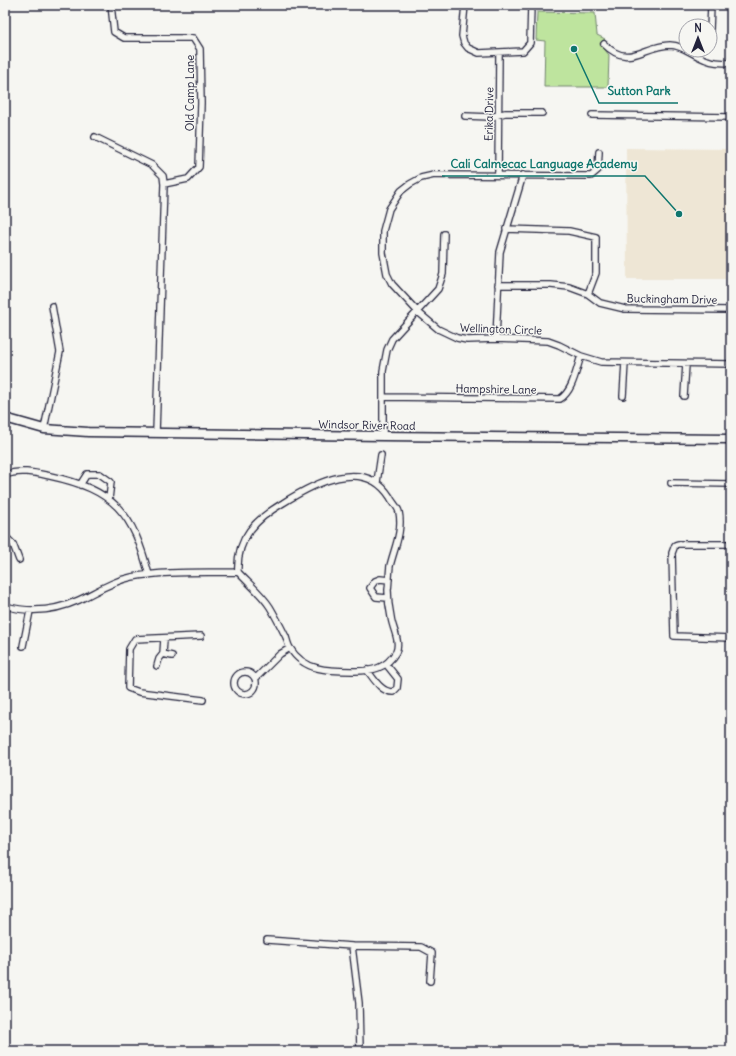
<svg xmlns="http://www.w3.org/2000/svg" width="736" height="1056" font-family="Delius,sans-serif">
<rect width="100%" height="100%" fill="#f6f6f2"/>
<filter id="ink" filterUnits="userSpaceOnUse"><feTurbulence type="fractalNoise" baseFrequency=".025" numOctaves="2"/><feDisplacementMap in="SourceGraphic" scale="8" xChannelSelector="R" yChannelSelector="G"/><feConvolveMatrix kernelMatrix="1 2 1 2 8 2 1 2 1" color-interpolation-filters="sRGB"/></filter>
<g filter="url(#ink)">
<path fill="#eee6d5" d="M 626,148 L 731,149 L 731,279 L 627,279 Z"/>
<path fill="#bee49e" stroke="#70836c" d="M 537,12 L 595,13 L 597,35 L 605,39 L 600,43 L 609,55 L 608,87 L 544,87 L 545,41 L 536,40 Z"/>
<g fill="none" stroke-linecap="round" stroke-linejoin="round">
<g stroke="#22223b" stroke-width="8">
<path id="street" d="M 111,5 L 114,32 L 124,38 L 193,38 L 200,49 L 201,103 L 199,167 L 188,179 L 164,184 L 156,433
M 465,5 L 462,36 L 464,43 L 468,48 L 479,53 L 523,51 L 530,43 L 531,5
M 710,30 L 711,5
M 604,44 C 629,69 642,46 670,45 C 683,45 694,56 707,60 C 714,63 723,63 731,63
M 592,115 L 731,117
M 465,116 L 491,117 L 505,113 L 542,113
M 95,137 L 152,165 L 163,176 L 164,184
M 599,152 L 598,170 L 591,176 L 434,175 L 421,178 L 410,184 L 401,191 L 389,209 L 383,231 L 383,253 L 387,274 L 392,284 L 418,312 L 438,329 L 457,338 L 467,340 L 496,339 L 548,341 L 559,345 L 581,356 L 601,362 L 731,364
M 498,175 L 499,53
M 506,229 L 569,231 L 596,237 L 596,273 L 588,294
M 498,285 L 551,285 L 569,287 L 588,294 L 600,303 L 625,309 L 731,310
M 496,339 L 500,252 L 523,175
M 623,396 L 625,363
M 684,396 L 686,364
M 383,397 L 560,399 C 573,391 576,370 581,356
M 44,429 L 60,352 L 52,306
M 383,436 L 383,371 L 387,350 L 392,339 L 438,289 L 443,274 L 444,234
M 5,475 C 20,469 36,473 50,476 C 115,490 133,513 149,575
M 377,482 L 381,455
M 671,483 L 731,484
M 80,485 L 87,474 L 100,474 L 111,482 L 109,499
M 5,536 L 13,544 L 19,560
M 731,544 L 678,544 L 675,545 L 672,553 L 674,636 L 731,638
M 388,598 L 376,597 L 370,588 L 375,581 L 380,579 L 389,580
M 5,606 C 30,613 55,611 79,600 C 96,592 112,581 132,577 C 167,571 202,573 238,572 C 236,538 256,519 283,503 C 313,484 364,456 390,497 C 392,502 398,507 399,512 C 403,531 394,549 390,566 C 389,574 389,582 388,590 C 388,599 389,608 391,617 C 392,628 401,641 396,652 C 386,669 372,671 355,671 C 331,671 304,672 290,648 C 288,645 287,640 286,637 C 281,627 276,617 270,607 C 262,594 248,583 238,572
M 201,636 L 135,639 L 129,649 L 128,688 L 139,692 L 203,700
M 164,639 L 163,654 L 172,656
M 23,646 L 30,611
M 157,666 L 159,659 L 163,654
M 367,670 C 374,679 381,692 393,692 L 397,688 L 398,679 L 386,664
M234 683a11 11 0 1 1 22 0a11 11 0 1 1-22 0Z
M 256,678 L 280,654 L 290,648
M 267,940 L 352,946 L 359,1003 L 360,1051
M 352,946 L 421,947 L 432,953 L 430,981"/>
</g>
<g stroke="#22223b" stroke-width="11">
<path id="secondary" d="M 5,418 L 44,429 L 88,432 L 383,436 L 731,439"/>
</g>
<use href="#street" stroke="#f6f6f2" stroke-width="5.5"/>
<use href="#secondary" stroke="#f6f6f2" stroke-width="8"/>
</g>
</g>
<g text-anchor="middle" stroke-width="3" stroke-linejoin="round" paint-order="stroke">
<g font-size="11" fill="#22223b" stroke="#f6f6f2">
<text transform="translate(190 93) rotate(-90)" y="4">Old Camp Lane</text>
<text transform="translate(489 114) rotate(-89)" y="4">Erika Drive</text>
<text transform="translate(672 299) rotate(1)" y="4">Buckingham Drive</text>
<text transform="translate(501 329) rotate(2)" y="4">Wellington Circle</text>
<text transform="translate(496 389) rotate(1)" y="4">Hampshire Lane</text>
<text transform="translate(367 425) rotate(1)" y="4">Windsor River Road</text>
</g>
</g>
<path fill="none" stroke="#0f766e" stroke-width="1.5" d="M574 49L599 103H678M679 214L645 176H442"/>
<g fill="#0f766e" stroke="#f6f6f2" stroke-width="1.5">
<circle cx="574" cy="49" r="4"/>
<circle cx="679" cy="214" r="4"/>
</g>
<g font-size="12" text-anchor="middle" font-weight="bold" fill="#0f766e" stroke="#f6f6f2" stroke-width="3" stroke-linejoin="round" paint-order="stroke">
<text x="639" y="95">Sutton Park</text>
<text x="544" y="168">Cali Calmecac Language Academy</text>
</g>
<rect width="736" height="1056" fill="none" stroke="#f6f6f2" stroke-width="20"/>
<rect x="10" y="10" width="716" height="1036" fill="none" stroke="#22223b" stroke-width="1.5" filter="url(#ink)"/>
<g transform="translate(698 38)"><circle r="19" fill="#f6f6f2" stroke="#a1a1a9"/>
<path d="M0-3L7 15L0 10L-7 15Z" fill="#22223b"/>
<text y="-6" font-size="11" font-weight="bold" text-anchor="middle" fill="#22223b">N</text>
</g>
</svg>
